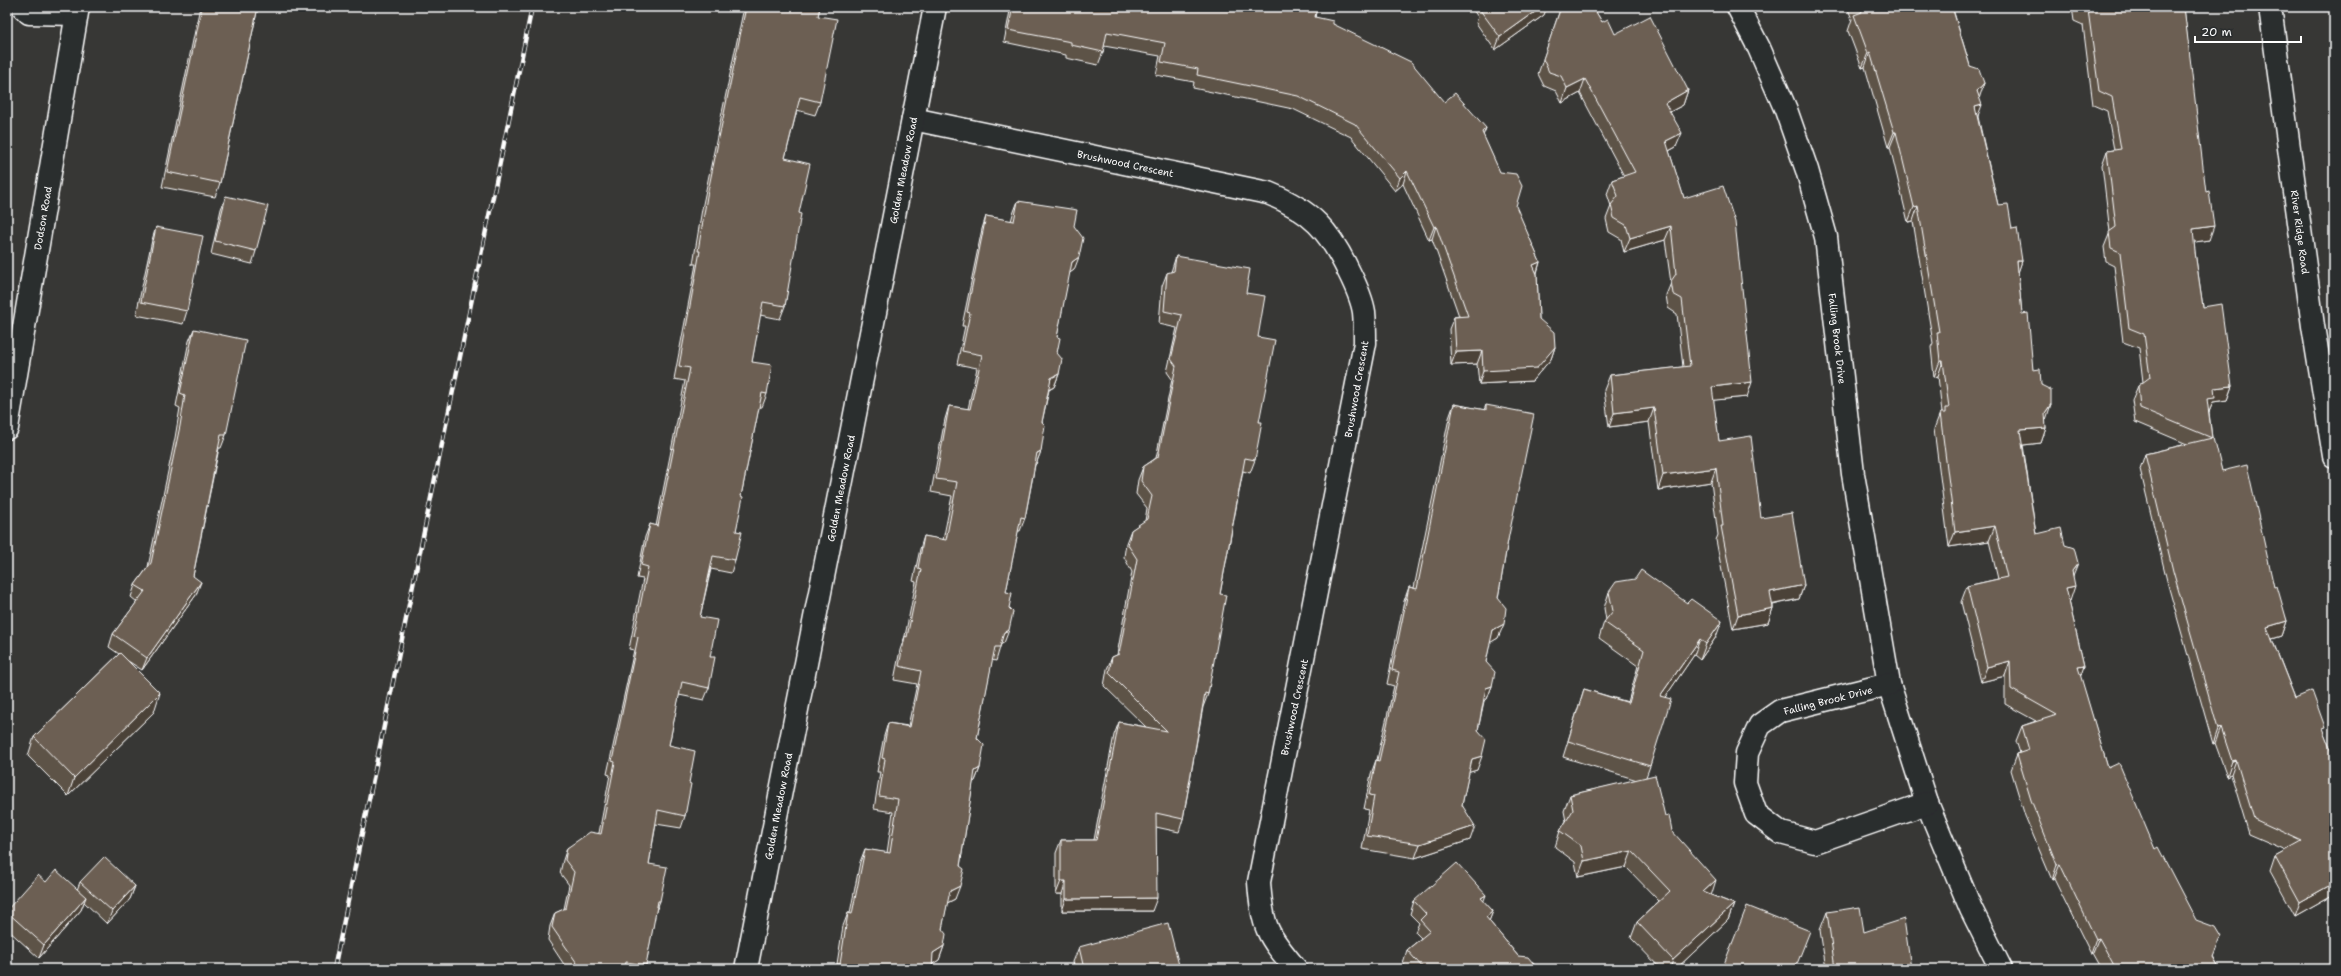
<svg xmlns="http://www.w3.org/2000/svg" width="2341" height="976" font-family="'Shantell Sans',sans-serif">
<rect width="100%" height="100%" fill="#373735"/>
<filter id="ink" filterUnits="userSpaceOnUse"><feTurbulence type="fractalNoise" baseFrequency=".025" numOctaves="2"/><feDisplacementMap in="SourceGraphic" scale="8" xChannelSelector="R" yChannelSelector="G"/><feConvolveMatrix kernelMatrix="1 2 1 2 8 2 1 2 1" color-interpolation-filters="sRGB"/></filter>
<g filter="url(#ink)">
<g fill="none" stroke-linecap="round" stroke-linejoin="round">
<g stroke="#fff" stroke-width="25">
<g id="street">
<path d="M 23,7 L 29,13 L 76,14"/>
<path id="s1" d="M 1738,7 L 1759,48 L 1786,110 L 1807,170 L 1826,237 L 1853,474 L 1889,684 L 1927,803 L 1971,909 L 2001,969"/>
<path id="s2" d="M 2270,7 L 2313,326 L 2334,456"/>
<path id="s3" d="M 913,119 L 1268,193 C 1312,211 1329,230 1349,272 C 1355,284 1362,299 1364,312 C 1365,322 1365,333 1365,343 L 1259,882 C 1262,927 1267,935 1296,969"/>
<path id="s4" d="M 7,428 L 78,7"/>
<path d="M 1889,684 L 1780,711 L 1760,725 L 1747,753 L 1745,783 L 1756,814 L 1781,833 L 1815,842 L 1927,803"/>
<path id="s5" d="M 746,969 L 935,7"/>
</g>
</g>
<use href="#street" stroke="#2a2d2e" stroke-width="22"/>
<g stroke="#fff" stroke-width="4.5">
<path id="rail" d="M 334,969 L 532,7"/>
</g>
<use href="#rail" stroke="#2a2d2e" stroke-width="3" stroke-dasharray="9" stroke-linecap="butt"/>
</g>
<path fill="#5d5247" stroke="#fff" d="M 200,7 L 258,7 L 220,183 L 215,197 L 162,187 Z
M 744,7 L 820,7 L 818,16 L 820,102 L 815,115 L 797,110 L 785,158 L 799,213 L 785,306 L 780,319 L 760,315 L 752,362 L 767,394 L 762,407 L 759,407 L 741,496 L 736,531 L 735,560 L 731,573 L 711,569 L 700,617 L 710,657 L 709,688 L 704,700 L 679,695 L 669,745 L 689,783 L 685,816 L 681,828 L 656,824 L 649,864 L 660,901 L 655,914 L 646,965 L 645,969 L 567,969 L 548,940 L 550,926 L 555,913 L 564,909 L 569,885 L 560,873 L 563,860 L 567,848 L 599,833 L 610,775 L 607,774 L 634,650 L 629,649 L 643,579 L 637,578 L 645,537 L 650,524 L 656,526 L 685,381 L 674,379 L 696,264 L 693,264 L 702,209 Z
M 1002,7 L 1317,7 L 1315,17 L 1333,24 L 1444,102 L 1486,128 L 1483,135 L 1540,262 L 1537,273 L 1539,319 L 1555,347 L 1551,359 L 1532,381 L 1479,384 L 1477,364 L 1451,365 L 1449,329 L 1454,317 L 1459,316 L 1432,239 L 1429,240 L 1403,184 L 1395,191 L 1351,137 L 1293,109 L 1193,88 L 1194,82 L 1156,75 L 1160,56 L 1104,46 L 1103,52 L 1098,65 L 1066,58 L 1066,55 L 1004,42 L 1010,11 L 1002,10 Z
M 1471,7 L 1542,7 L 1544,15 L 1495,50 L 1476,23 L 1478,17 Z
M 1561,7 L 1593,7 L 1602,22 L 1615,34 L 1688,90 L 1683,105 L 1670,112 L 1676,147 L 1669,151 L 1747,397 L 1713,400 L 1719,441 L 1761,518 L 1804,585 L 1799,599 L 1773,605 L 1773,608 L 1768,623 L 1733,629 L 1716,540 L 1718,535 L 1711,482 L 1658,490 L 1649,422 L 1609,427 L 1604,390 L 1610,375 L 1683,367 L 1677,314 L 1668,308 L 1666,295 L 1671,283 L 1665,240 L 1624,252 L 1621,239 L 1609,232 L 1606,219 L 1611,206 L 1607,194 L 1612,180 L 1624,176 L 1580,93 L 1562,103 L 1556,91 L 1544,86 L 1538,74 Z
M 1847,7 L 1953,7 L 1953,9 L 1970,66 L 1984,83 L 1979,97 L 1978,117 L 1998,205 L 2012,229 L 2022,261 L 2018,272 L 2022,314 L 2033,370 L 2041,385 L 2045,420 L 2046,428 L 2041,443 L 2023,445 L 2036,534 L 2065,545 L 2073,575 L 2070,601 L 2069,601 L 2084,666 L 2080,676 L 2108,768 L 2155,849 L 2220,969 L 2102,969 L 2093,953 L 2091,954 L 2054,879 L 2052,880 L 2025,816 L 2011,770 L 2017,754 L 2020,753 L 2016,741 L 2022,726 L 2036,721 L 2005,704 L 2005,676 L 1981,682 L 1961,602 L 1967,586 L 1998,579 L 1989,541 L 1949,547 L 1934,429 L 1940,413 L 1942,413 L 1938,376 L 1934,377 L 1931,347 L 1933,343 L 1913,221 L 1908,222 L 1890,147 L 1888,147 L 1865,67 L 1862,68 L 1848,31 L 1852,19 Z
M 2072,7 L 2184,7 L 2209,240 L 2194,242 L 2195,252 L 2203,307 L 2232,386 L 2227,400 L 2213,402 L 2209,412 L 2212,438 L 2222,471 L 2274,587 L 2287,621 L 2282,636 L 2272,639 L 2295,698 L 2323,731 L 2334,758 L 2334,894 L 2295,916 L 2270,871 L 2275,856 L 2286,850 L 2249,834 L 2231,774 L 2227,776 L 2215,743 L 2213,744 L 2168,585 L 2140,469 L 2145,454 L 2187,444 L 2135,422 L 2132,400 L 2138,386 L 2143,382 L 2139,348 L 2123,342 L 2114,266 L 2106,262 L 2104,247 L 2110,232 L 2102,165 L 2107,151 L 2114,150 L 2107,111 L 2093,105 L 2083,25 L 2074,21 Z
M 226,196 L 256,251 L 252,264 L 211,254 L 221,209 Z
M 1018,201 L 1074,226 L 1074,270 L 1069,273 L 1057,337 L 1057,353 L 1059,374 L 1054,387 L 1049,390 L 1042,422 L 1041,451 L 1036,464 L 1035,465 L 1025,518 L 1020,531 L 1018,531 L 1006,592 L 1009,608 L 1004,643 L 1001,644 L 996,661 L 992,660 L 977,738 L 980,768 L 975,781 L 973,782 L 955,899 L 947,903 L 942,929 L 944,946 L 939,960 L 932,964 L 932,969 L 835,969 L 837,964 L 843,926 L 848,913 L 850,913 L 860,862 L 865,849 L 887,853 L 893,812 L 874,809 L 880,772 L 877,772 L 884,736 L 888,723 L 908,726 L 917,684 L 894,680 L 900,650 L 905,636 L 916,582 L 913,581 L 920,549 L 924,536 L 943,540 L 952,496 L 931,492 L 945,419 L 949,406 L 968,409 L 977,368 L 957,364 L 965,326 L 962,326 L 982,229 L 986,216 L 1011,221 L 1013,214 Z
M 156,227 L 187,311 L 183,324 L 136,315 L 152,240 Z
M 1176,256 L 1246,293 L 1258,337 L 1259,422 L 1255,460 L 1250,473 L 1243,471 L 1220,594 L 1208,694 L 1203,707 L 1183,819 L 1179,832 L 1156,827 L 1152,911 L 1062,911 L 1062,894 L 1056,894 L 1056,853 L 1061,840 L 1094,840 L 1114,735 L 1119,722 L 1146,727 L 1104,686 L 1107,669 L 1112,657 L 1117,655 L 1132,572 L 1124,557 L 1126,543 L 1131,530 L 1145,521 L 1147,508 L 1136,494 L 1138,480 L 1143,467 L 1156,458 L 1172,379 L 1167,372 L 1177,328 L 1159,324 L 1162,286 L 1167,273 L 1171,272 Z
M 194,329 L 226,435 L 221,448 L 219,448 L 193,576 L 196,595 L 142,670 L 128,661 L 154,712 L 68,796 L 28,756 L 34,737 L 119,654 L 109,647 L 113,634 L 137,602 L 131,597 L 135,585 L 148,567 L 175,438 L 180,408 L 176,406 L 189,341 Z
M 1454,404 L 1484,410 L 1486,405 L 1508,540 L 1498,598 L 1498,638 L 1490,642 L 1486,662 L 1492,686 L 1487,699 L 1484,701 L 1478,730 L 1477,770 L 1469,772 L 1462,805 L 1470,840 L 1415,858 L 1362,849 L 1369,810 L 1364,809 L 1371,774 L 1376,760 L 1377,760 L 1394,686 L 1387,684 L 1404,601 L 1409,587 L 1414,588 L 1449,418 Z
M 1609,592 L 1716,637 L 1700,660 L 1694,655 L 1665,697 L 1650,766 L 1646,777 L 1672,831 L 1711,895 L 1734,904 L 1728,920 L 1676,969 L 1661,969 L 1631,938 L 1637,922 L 1659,901 L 1626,867 L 1578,877 L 1575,862 L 1555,847 L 1560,831 L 1566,821 L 1564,811 L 1570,795 L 1637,780 L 1563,757 L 1579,705 L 1584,689 L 1628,702 L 1638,666 L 1599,638 L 1604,622 L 1606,620 L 1604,608 Z
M 46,882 L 77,890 L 80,882 L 135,886 L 130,899 L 107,924 L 84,902 L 81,910 L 39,958 L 7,929 L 7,910 Z
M 1414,901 L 1483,901 L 1493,911 L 1489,921 L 1518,956 L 1538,969 L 1408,969 L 1403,963 L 1407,950 L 1421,938 L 1415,932 L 1419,923 L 1410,914 Z
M 1827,912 L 1864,932 L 1911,969 L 1826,969 L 1820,930 Z
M 1079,947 L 1180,969 L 1075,969 L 1073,962 Z"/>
<path fill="#4c4239" stroke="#fff" d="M 1542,7 L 1547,7 L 1544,15 L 1495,50 L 1500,37 Z
M 1870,52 L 1865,67 L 1862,68 L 1868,53 Z
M 1585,79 L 1580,93 L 1562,103 L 1567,88 Z
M 1984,83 L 1979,99 L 1977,91 Z
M 1688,90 L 1683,105 L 1660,117 L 1665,103 Z
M 1982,105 L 1976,121 L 1975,107 Z
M 1486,128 L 1481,141 L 1482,132 Z
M 1894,132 L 1896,132 L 1890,147 L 1888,147 Z
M 1682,133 L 1676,147 L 1661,155 L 1666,141 Z
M 1407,171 L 1403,184 L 1395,191 L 1400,178 Z
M 1918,206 L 1913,221 L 1908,222 L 1914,207 Z
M 1436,226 L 1432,239 L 1429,240 L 1434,227 Z
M 1671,226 L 1665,240 L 1624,252 L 1630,238 Z
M 2214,226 L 2209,240 L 2188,243 L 2193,229 Z
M 1079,257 L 1074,270 L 1067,275 L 1072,262 Z
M 2017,261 L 2022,261 L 2017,276 Z
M 1540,262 L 1536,275 L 1533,265 Z
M 1555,347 L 1551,359 L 1532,381 L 1479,384 L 1483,371 Z
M 1482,351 L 1477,364 L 1451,365 L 1456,352 Z
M 1940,361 L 1943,361 L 1938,376 L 1934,377 Z
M 1059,374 L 1054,387 L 1046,391 L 1051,378 Z
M 1752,382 L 1747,397 L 1706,401 L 1712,387 Z
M 2232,386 L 2227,400 L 2213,402 L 2209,412 L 2202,413 L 2207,399 L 2214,388 Z
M 2051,404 L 2046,420 L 2039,428 L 2045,413 Z
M 1654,408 L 1649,422 L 1609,427 L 1614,413 Z
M 2046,428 L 2041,443 L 2015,446 L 2020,430 Z
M 1041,451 L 1036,464 L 1032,467 L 1037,453 Z
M 1716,468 L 1711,482 L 1658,490 L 1663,475 Z
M 1995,526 L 1989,541 L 1949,547 L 1955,532 Z
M 2078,563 L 2072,578 L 2072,571 Z
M 201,582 L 196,595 L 142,670 L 147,658 Z
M 1804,585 L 1799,599 L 1765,606 L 1770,592 Z
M 2075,586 L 2070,601 L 2060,603 L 2066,588 Z
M 1773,608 L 1768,623 L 1733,629 L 1738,615 Z
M 1722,621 L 1716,637 L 1700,660 L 1706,644 Z
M 2287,621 L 2282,636 L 2262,642 L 2267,627 Z
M 1504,624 L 1498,638 L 1488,644 L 1493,630 Z
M 1009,630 L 1004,643 L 999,645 L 1004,632 Z
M 1700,639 L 1694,655 L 1655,712 L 1660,696 Z
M 2010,661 L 2005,676 L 1981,682 L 1987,667 Z
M 2084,666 L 2079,681 L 2078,667 Z
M 1492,686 L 1487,699 L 1481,702 L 1486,688 Z
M 160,693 L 154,712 L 68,796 L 74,778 Z
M 2221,728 L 2215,743 L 2213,744 L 2218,729 Z
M 1482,756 L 1477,770 L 1467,773 L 1472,759 Z
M 2236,760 L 2231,774 L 2227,776 L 2232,761 Z
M 980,768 L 975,781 L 970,784 L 975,771 Z
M 1475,826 L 1470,840 L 1415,858 L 1420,844 Z
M 1632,851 L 1626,867 L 1578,877 L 1584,861 Z
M 2060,864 L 2054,879 L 2052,880 L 2057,865 Z
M 1716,880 L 1711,896 L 1703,892 Z
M 1061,881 L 1066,881 L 1062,894 L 1056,894 Z
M 2334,883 L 2334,894 L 2295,916 L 2300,902 Z
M 135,886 L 130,899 L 107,924 L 112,911 Z
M 960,886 L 955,899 L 945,904 L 950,891 Z
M 1486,895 L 1481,908 L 1481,898 Z
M 86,897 L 81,910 L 39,958 L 44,945 Z
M 1157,898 L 1152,911 L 1062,911 L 1066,899 Z
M 1734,904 L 1728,920 L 1676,969 L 1670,969 L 1673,960 Z
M 1493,911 L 1488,924 L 1486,917 Z
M 2099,938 L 2093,953 L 2091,954 L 2096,939 Z
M 944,946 L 939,960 L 928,967 L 933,953 Z"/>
<path fill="#6c5f52" stroke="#fff" d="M 202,7 L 258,7 L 220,183 L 167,172 Z
M 746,7 L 820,7 L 818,16 L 837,19 L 820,102 L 800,97 L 785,158 L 810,164 L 799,213 L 801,214 L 785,306 L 763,302 L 752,362 L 772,365 L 767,394 L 762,393 L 741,496 L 743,497 L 736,531 L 742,532 L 735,560 L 713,556 L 700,617 L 717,620 L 710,657 L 715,657 L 709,688 L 682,682 L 669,745 L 695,751 L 689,783 L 691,784 L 685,816 L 658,810 L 649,864 L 667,867 L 660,901 L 658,901 L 646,965 L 626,962 L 625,969 L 581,969 L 552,927 L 555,913 L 566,908 L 574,872 L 565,860 L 567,848 L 590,832 L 601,834 L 615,762 L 612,761 L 638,637 L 634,636 L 648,567 L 641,565 L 650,524 L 658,526 L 690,368 L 679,366 L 700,251 L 698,251 L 707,196 Z
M 1013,7 L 1317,7 L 1315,17 L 1333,21 L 1333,24 L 1411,62 L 1444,102 L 1455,93 L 1486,128 L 1482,132 L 1500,172 L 1516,174 L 1522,186 L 1516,206 L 1540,262 L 1533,265 L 1537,274 L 1539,319 L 1554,332 L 1555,347 L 1537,368 L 1483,371 L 1482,351 L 1456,352 L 1454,317 L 1468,316 L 1436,226 L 1434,227 L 1407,171 L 1400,178 L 1355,124 L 1298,96 L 1197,75 L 1198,69 L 1161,62 L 1165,43 L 1107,32 L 1103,52 L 1071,45 L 1071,42 L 1008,30 Z
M 1484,7 L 1542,7 L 1500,37 L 1480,10 Z
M 1561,7 L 1593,7 L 1602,22 L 1608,19 L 1615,34 L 1650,16 L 1688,90 L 1665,103 L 1682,133 L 1666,141 L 1684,198 L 1723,186 L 1735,222 L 1752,382 L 1712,387 L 1719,441 L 1751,436 L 1761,518 L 1792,513 L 1804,585 L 1770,592 L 1773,608 L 1738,615 L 1721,526 L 1723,526 L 1716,468 L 1663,475 L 1654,408 L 1614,413 L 1610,375 L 1690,366 L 1682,299 L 1673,294 L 1671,281 L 1676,274 L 1671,226 L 1630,238 L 1626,225 L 1614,218 L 1611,205 L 1618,196 L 1612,180 L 1635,172 L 1585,79 L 1567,88 L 1561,76 L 1549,72 L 1543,59 Z
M 1860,7 L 1952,7 L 1970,66 L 1979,69 L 1984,83 L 1977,91 L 1982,105 L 1975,107 L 1998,205 L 2008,204 L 2012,229 L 2017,228 L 2022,261 L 2017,261 L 2022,314 L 2028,313 L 2033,370 L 2040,369 L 2041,385 L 2051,390 L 2051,404 L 2045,413 L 2046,428 L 2020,430 L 2036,534 L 2061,528 L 2065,545 L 2074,548 L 2078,563 L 2072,571 L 2075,586 L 2066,588 L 2084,666 L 2078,667 L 2108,768 L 2119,763 L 2155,849 L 2158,847 L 2196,920 L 2215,927 L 2221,937 L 2213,957 L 2220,969 L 2116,969 L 2099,938 L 2096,939 L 2060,864 L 2057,865 L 2031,800 L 2017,754 L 2029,750 L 2022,726 L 2057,715 L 2011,689 L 2010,661 L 1987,667 L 1967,586 L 2007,577 L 1995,526 L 1955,532 L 1940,413 L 1945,413 L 1945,408 L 1949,408 L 1943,361 L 1940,361 L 1937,332 L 1939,332 L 1918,206 L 1914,207 L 1896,132 L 1894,132 L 1870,52 L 1868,53 L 1854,15 L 1862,12 Z
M 2080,7 L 2184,7 L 2206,192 L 2209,191 L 2214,226 L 2193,229 L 2195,252 L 2203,307 L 2221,304 L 2232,386 L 2214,388 L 2215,398 L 2207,399 L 2212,438 L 2214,438 L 2222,471 L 2247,465 L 2274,587 L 2277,586 L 2287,621 L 2267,627 L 2295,698 L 2312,691 L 2325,727 L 2322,728 L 2334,758 L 2334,883 L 2300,902 L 2275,856 L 2302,841 L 2254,819 L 2236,760 L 2232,761 L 2221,728 L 2218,729 L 2173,571 L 2145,454 L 2212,438 L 2140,408 L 2138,386 L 2150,377 L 2144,334 L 2129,328 L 2120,252 L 2111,248 L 2109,232 L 2116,227 L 2107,151 L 2121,149 L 2112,97 L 2099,91 L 2088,10 Z
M 226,196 L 268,206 L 256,251 L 215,241 Z
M 1018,201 L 1077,210 L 1074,226 L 1083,238 L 1079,257 L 1072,262 L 1057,337 L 1060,338 L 1057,353 L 1062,359 L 1059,374 L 1051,378 L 1042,422 L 1045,425 L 1041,451 L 1037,453 L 1025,518 L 1021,517 L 1006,592 L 1012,593 L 1009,608 L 1013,612 L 1009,630 L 1004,632 L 1000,647 L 995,647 L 977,738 L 984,745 L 980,768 L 975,771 L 960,866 L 964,869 L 960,886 L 950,891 L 942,929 L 946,934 L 944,946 L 933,953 L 932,969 L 837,969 L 837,964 L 840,964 L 848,913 L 852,914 L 865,849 L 890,853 L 898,799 L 879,796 L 885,759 L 882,758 L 888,723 L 910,727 L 921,671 L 899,666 L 905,636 L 907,637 L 921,569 L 918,568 L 924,536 L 946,540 L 957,482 L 936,479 L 949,406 L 970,409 L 982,355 L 962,351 L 970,313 L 967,312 L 986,216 L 1014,221 Z
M 156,227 L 203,236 L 187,311 L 141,302 Z
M 1176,256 L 1250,269 L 1246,293 L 1265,296 L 1258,337 L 1275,340 L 1259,422 L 1262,422 L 1255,460 L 1245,458 L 1220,594 L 1226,595 L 1208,694 L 1205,693 L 1183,819 L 1156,813 L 1157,898 L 1066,899 L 1066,881 L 1061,881 L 1061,840 L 1096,840 L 1119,722 L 1167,731 L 1109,673 L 1112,657 L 1119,654 L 1137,559 L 1128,545 L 1131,530 L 1147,519 L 1152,496 L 1141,481 L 1143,467 L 1158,457 L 1176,366 L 1171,359 L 1182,315 L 1164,311 L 1167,273 L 1174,271 Z
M 194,329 L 246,340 L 226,435 L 221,435 L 193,576 L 201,582 L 147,658 L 113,634 L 145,591 L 135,585 L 151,563 L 180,426 L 185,395 L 180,393 Z
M 1454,404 L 1486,410 L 1486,405 L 1534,414 L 1508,540 L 1498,598 L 1506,608 L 1504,624 L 1493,630 L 1486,662 L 1495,672 L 1492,686 L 1486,688 L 1478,730 L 1486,739 L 1482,756 L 1472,759 L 1462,805 L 1475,826 L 1420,844 L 1367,836 L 1374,796 L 1369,795 L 1376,760 L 1379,761 L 1399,672 L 1392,670 L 1409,587 L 1417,589 Z
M 1641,570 L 1687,603 L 1691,599 L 1722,621 L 1706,644 L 1700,639 L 1660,696 L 1671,699 L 1650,766 L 1568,741 L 1584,689 L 1629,703 L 1644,650 L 1604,622 L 1613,611 L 1609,592 L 1616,582 L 1635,579 Z
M 120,653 L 160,693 L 74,778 L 34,737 Z
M 1655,775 L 1665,816 L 1669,815 L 1672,831 L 1716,880 L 1703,892 L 1734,904 L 1673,960 L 1637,922 L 1670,891 L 1632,851 L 1584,861 L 1581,846 L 1560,831 L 1573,810 L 1570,795 Z
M 104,857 L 135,886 L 112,911 L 80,882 Z
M 1457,863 L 1486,895 L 1481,898 L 1493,911 L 1486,917 L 1518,956 L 1528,957 L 1538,969 L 1424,969 L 1407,950 L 1430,931 L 1420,920 L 1426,914 L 1414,901 Z
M 56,870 L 86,897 L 44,945 L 7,912 L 7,910 L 38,875 L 46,882 Z
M 1747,906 L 1810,931 L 1795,969 L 1722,969 Z
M 1860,907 L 1864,932 L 1904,919 L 1911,969 L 1835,969 L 1827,912 Z
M 1168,923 L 1180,969 L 1084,969 L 1079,947 Z
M 2334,965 L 2334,969 L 2330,969 Z"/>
</g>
<g text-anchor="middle" stroke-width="3" stroke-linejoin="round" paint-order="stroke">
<g font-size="10" fill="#fff" stroke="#2a2d2e">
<text dy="4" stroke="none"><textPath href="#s3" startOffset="217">Brushwood Crescent</textPath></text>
<text dy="4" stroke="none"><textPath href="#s5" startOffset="814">Golden Meadow Road</textPath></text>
<text dy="4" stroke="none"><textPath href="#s4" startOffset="213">Dodson Road</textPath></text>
<text dy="4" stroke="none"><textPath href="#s2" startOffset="227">River Ridge Road</textPath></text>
<text dy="4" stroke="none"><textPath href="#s1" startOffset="349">Falling Brook Drive</textPath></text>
<text transform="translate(1356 389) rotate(-80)" y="4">Brushwood Crescent</text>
<text dy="4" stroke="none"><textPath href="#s5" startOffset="490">Golden Meadow Road</textPath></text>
<text transform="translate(1828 700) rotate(-14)" y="4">Falling Brook Drive</text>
<text transform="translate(1294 707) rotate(-78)" y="4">Brushwood Crescent</text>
<text dy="4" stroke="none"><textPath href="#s5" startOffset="166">Golden Meadow Road</textPath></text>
</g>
</g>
<rect width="2341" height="976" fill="none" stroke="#2a2d2e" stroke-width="24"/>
<rect x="12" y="12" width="2317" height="952" fill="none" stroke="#fff" stroke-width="1.5" filter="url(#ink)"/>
<path d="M2195 36v6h106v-6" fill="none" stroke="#ffffff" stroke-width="2"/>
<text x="2201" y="36" font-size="12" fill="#ffffff" stroke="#2a2d2e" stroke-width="3" paint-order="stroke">20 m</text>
</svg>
